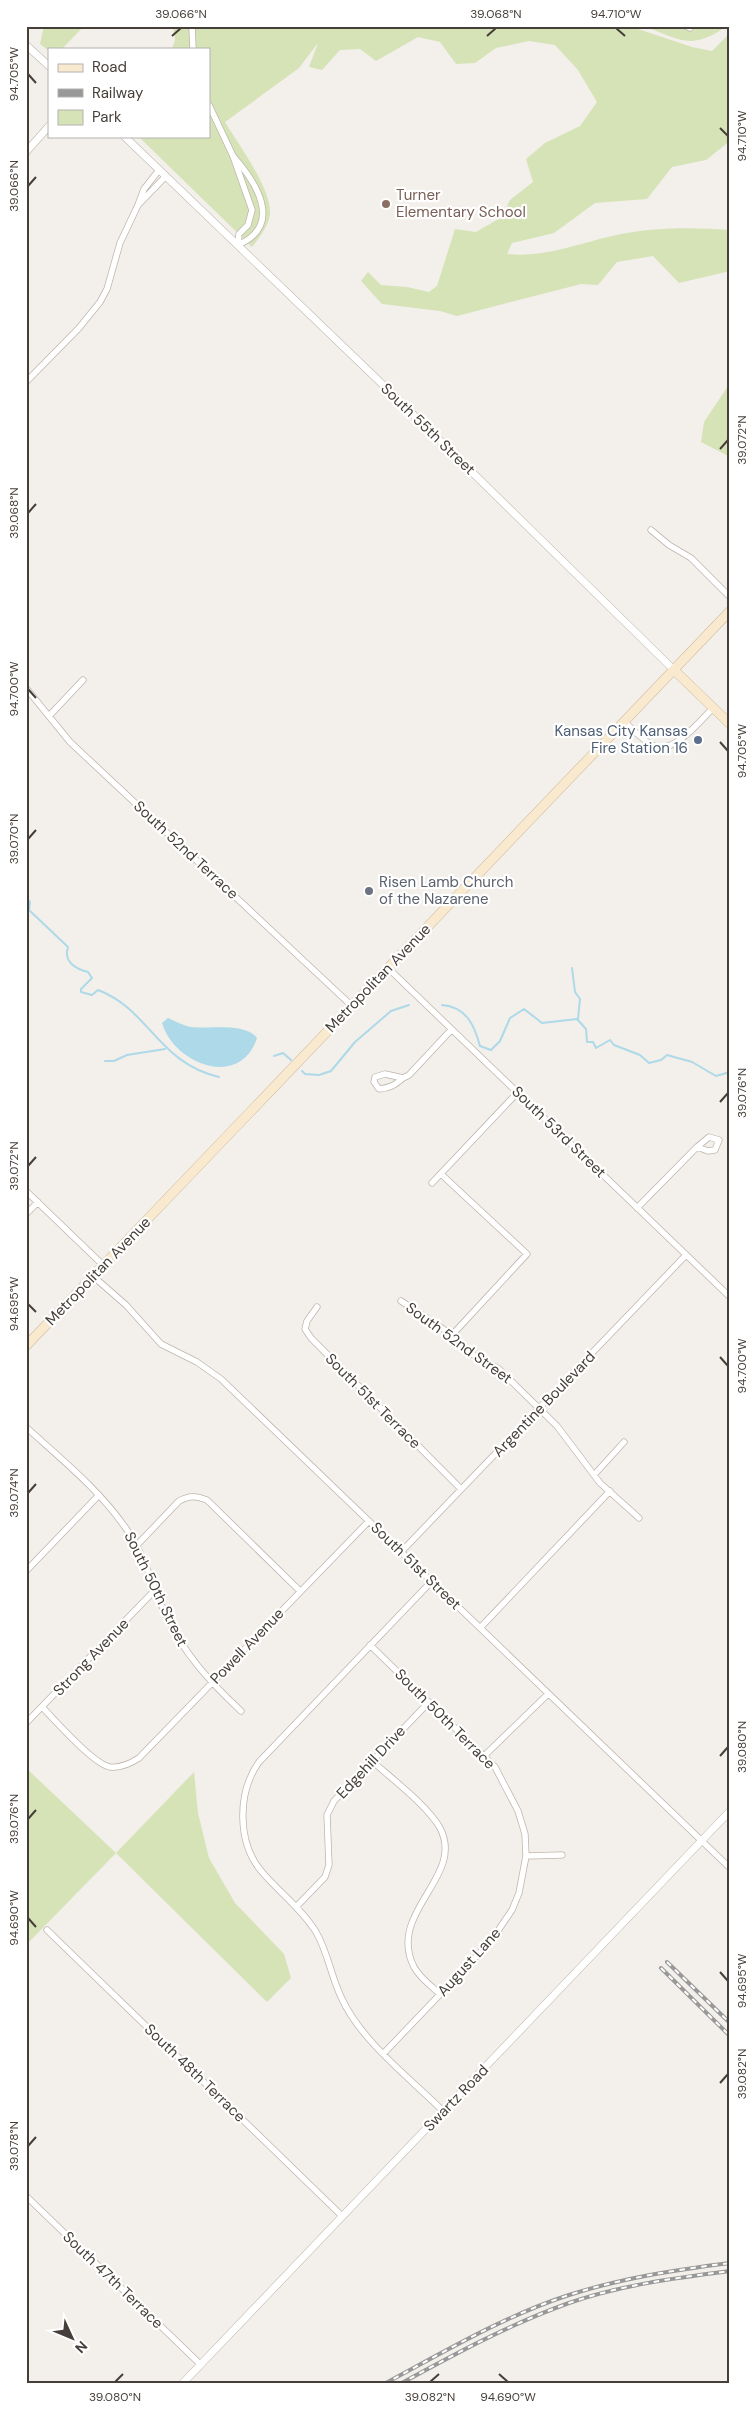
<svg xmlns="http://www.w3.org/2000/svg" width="756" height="2410" font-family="'DM Sans',sans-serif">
<rect width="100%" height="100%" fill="#f3efea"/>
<path fill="#d5e3b7" d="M 44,26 L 84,26 L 62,49 L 49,49 L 49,51 L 40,44 Z
M 173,26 L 629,26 L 692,47 L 712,51 L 730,33 L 730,141 L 706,160 L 672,167 L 647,199 L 595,203 L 554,233 L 512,243 L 507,254 C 543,258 577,244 612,236 C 651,227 690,227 730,230 L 730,271 L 679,283 L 653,256 L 617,262 L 598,285 L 581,284 L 457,316 L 440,311 L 382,304 L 361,281 L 368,272 L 381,285 L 407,287 L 429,292 L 437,286 L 455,229 L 476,232 L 502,217 L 510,200 L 533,182 L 526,159 L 545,143 L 580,126 L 597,102 L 578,70 L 555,45 L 529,41 L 496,48 L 475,63 L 456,64 L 440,42 L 418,37 L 376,61 L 360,49 L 340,50 L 322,70 L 309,67 L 318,43 L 299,68 L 225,122 C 238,144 271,188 270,213 C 270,224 259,238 252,247 L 138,136 L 209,136 L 209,49 L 172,49 L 175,40 Z
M 644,26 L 727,26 C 691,51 681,40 644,26 Z
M 730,383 L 730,457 L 701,442 L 704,422 Z
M 26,1768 L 116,1853 L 194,1772 L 198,1813 L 209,1858 L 235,1903 L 284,1954 L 291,1978 L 267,2002 L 116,1853 L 26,1945 Z"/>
<path fill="#add9e9" d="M 168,1018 C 175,1021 184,1026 191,1027 C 208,1029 246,1022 257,1038 C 240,1090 174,1064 162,1023 Z"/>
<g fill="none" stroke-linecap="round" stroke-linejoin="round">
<path stroke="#add9e9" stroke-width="2" d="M 26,898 L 30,902 L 29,910 L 68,947 C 63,962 76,969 88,972 L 92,978 L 81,989 L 81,992 L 92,995 L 98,990 C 149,1009 158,1063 219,1077
M 572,968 L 575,992 L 580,999 L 578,1019
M 442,1005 C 466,1007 474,1024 480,1046 L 491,1050 L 500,1041 L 510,1018 L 524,1009 L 542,1023 L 577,1019 L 586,1029 L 587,1042 L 593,1042 L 596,1048 L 610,1040 L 614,1045 L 640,1055 L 649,1063 L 661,1060 L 667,1055 L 692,1062 L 716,1076 L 730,1072
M 274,1056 L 283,1053 L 291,1060
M 105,1061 L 114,1061 L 127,1055 L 165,1049
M 302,1071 L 305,1074 L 319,1075 L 331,1071 L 355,1042 L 391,1011 L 409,1005"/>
<g stroke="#beb6ad" stroke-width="7">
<path id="minor" d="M 192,26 L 193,49
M 686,26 L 690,28
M 209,105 L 233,156 L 252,210 L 248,225 L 239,234 L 238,245 C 284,225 256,182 233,156
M 159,170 L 144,189 L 138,205 L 166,176
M 26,382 L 79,328 L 100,302 L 107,289 L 120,243 L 138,205
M 651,530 L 669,545 L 691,558 L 730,597
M 26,688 L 70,742 L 352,1006
M 50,715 L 83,680
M 623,721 C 633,729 643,741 654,746 C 673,755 700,721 713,708
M 388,968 L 730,1297
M 403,1078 C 395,1085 390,1088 379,1089 L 374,1082 L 375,1077 L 385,1074 L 403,1078 L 409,1075 L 451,1030
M 709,1137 L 719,1140 L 715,1150 L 708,1151 L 697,1147 Z
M 441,1174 L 527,1254 L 452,1335
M 432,1183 L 518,1092
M 26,1191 L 104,1266
M 637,1208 L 697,1147
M 26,1214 L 38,1202
M 94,1277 L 126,1305 L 161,1344 L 197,1362 L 221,1379 L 730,1868
M 401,1301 L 452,1335 L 472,1354 L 499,1369 L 557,1426 L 600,1483 L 639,1518
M 317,1307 L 307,1321 L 305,1329 L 311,1338 L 461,1489
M 26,1427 C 61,1459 100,1490 127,1530 C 145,1556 152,1585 165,1613 C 183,1653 210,1682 241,1711
M 594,1475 L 624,1442
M 137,1545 L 179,1501 C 190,1495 196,1496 207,1500 L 300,1591
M 401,1552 L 686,1255
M 26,1571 L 99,1495
M 432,1581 L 259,1762 C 237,1793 237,1843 262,1872 C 279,1892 302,1909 316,1932 C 328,1952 331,1977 342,1999 C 362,2042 410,2078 443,2111
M 480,1628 L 610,1491
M 370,1645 L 495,1767 L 518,1811 L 525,1834 L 526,1856 L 519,1893 L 512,1910 L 491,1941 L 384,2053
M 42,1707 C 55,1720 93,1764 110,1767 C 121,1768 130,1764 139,1758 L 369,1521
M 26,1723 L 155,1590
M 484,1756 L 548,1694
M 372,1761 C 391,1778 428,1806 440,1828 C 466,1877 386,1912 414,1967 C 420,1978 431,1986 440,1994
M 526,1856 L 562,1855
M 296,1907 L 325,1877 L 329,1865 L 327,1815 L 334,1801 L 429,1702
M 47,1930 L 342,2216
M 26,2196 L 200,2364"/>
</g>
<g stroke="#beb6ad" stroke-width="8">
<path id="tertiary" d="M 26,45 L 49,66
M 124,136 L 378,380 L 674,670
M 26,152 L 49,126
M 182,2384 L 730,1811"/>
</g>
<g stroke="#cebb9e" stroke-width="10">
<path id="secondary" d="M 674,670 L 730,724
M 26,1346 L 730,611"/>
</g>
<use href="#minor" stroke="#fff" stroke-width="5.5"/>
<use href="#tertiary" stroke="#fff" stroke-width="7"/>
<use href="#secondary" stroke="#f9e9ce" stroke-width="9"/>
<g stroke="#989898" stroke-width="4">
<path id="rail" d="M 667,1962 L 730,2023
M 661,1968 L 730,2036
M 384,2384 C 444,2352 504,2316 569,2295 C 622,2278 675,2270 730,2263
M 400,2384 C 455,2354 510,2324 569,2303 C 621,2285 675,2278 730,2271"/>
</g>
<use href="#rail" stroke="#fff" stroke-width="2" stroke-dasharray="5.5" stroke-linecap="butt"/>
</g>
<path fill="none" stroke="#463f39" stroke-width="2" d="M 616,28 L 625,36M 172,36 L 181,28M 487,36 L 496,28M 28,74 L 36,83M 720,128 L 728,136M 28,186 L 36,177M 720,449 L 728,440M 28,513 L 36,504M 28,689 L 36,698M 720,742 L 728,751M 28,839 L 36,830M 720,1102 L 728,1093M 28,1166 L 36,1157M 28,1304 L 36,1312M 720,1357 L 728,1366M 28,1493 L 36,1484M 720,1756 L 728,1747M 28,1819 L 36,1810M 28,1918 L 36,1927M 720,1972 L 728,1981M 720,2083 L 728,2074M 28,2146 L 36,2137M 499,2374 L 508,2382M 115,2382 L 123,2374M 430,2382 L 439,2374"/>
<circle fill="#8d6e63" stroke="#fff" stroke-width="2" cx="386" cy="204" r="5"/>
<circle fill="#5c6f8a" stroke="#fff" stroke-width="2" cx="698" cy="740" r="5"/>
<circle fill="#6b7280" stroke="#fff" stroke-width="2" cx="369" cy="891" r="5"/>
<g text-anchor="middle" stroke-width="4.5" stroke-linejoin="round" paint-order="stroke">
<g font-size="15" fill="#785e54" stroke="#fff" text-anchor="start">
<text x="396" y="200">Turner<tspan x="396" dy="17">Elementary School</tspan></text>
</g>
<g font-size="15" fill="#463f39" stroke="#fff">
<text transform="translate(428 429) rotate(44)" y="5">South 55th Street</text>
<text transform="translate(186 850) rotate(43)" y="5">South 52nd Terrace</text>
<text transform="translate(378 978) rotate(-46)" y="5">Metropolitan Avenue</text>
<text transform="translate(559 1132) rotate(44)" y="5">South 53rd Street</text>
<text transform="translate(98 1271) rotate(-46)" y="5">Metropolitan Avenue</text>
<text transform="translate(459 1343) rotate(36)" y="5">South 52nd Street</text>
<text transform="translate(373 1401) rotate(45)" y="5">South 51st Terrace</text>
<text transform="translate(544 1404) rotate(-46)" y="5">Argentine Boulevard</text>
<text transform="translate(416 1566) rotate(44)" y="5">South 51st Street</text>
<text transform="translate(156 1589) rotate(64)" y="5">South 50th Street</text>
<text transform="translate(247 1646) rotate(-46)" y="5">Powell Avenue</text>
<text transform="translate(91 1657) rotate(-46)" y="5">Strong Avenue</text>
<text transform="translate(445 1719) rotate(45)" y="5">South 50th Terrace</text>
<text transform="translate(371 1762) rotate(-47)" y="5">Edgehill Drive</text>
<text transform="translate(469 1962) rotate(-48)" y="5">August Lane</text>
<text transform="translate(195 2073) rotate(44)" y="5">South 48th Terrace</text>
<text transform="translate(456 2098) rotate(-46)" y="5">Swartz Road</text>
<text transform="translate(113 2280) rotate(44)" y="5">South 47th Terrace</text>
</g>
<g font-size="15" fill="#4e5e75" stroke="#fff" text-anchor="end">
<text x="688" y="736">Kansas City Kansas<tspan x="688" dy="17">Fire Station 16</tspan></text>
</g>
<g font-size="15" fill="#5b616d" stroke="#fff" text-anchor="start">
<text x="379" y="887">Risen Lamb Church<tspan x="379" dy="17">of the Nazarene</tspan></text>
</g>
</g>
<rect width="756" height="2410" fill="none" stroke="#ffffff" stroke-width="55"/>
<rect x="48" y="48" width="162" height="90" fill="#ffffff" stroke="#b5b2b0"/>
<rect x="58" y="64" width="25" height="8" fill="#f9e9ce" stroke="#b5b2b0"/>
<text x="92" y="72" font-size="15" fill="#463f39">Road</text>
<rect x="58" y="89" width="25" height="8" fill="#989898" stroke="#b5b2b0"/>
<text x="92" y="98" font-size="15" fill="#463f39">Railway</text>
<rect x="58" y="110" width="25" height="15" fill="#d5e3b7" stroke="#b5b2b0"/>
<text x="92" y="122" font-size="15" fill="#463f39">Park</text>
<g transform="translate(72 2338) rotate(134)" stroke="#ffffff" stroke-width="4" paint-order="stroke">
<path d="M0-4L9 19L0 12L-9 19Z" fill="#463f39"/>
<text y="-8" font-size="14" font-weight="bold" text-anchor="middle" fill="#463f39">N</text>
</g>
<rect x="28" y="28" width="700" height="2354" fill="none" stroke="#463f39" stroke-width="2"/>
<g font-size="12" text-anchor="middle" fill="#463f39">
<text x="181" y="18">39.066°N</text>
<text x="496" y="18">39.068°N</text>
<text x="616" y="18">94.710°W</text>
<text transform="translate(14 74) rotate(-90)" y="4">94.705°W</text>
<text transform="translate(742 136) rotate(-90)" y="4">94.710°W</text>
<text transform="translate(14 186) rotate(-90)" y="4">39.066°N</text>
<text transform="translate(742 440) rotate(-90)" y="4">39.072°N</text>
<text transform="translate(14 513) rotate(-90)" y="4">39.068°N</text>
<text transform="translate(14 689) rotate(-90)" y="4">94.700°W</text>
<text transform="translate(742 751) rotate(-90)" y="4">94.705°W</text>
<text transform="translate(14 839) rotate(-90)" y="4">39.070°N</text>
<text transform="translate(742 1093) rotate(-90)" y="4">39.076°N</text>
<text transform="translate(14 1166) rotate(-90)" y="4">39.072°N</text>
<text transform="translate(14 1304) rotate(-90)" y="4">94.695°W</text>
<text transform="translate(742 1366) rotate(-90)" y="4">94.700°W</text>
<text transform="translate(14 1493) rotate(-90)" y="4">39.074°N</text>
<text transform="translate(742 1747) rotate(-90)" y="4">39.080°N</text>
<text transform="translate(14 1819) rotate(-90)" y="4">39.076°N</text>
<text transform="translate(14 1918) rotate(-90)" y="4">94.690°W</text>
<text transform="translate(742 1981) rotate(-90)" y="4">94.695°W</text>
<text transform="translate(742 2074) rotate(-90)" y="4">39.082°N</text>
<text transform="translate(14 2146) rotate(-90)" y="4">39.078°N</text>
<text x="115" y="2401">39.080°N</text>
<text x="430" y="2401">39.082°N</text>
<text x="508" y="2401">94.690°W</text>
</g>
</svg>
